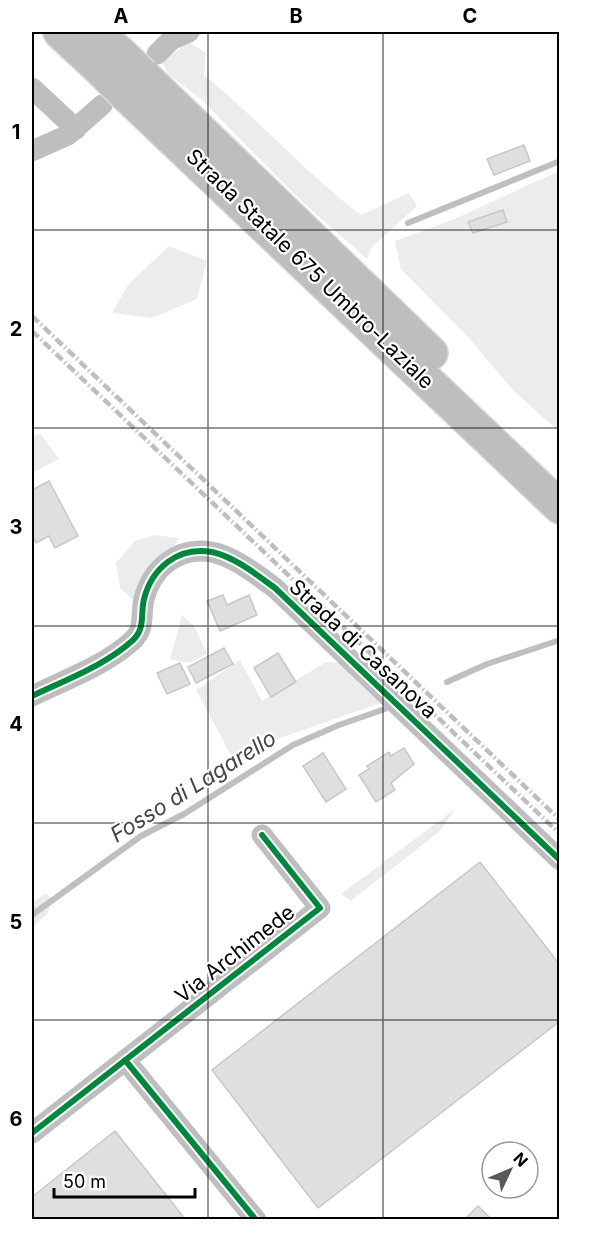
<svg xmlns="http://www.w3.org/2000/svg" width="591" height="1251" font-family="Inter,sans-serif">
<rect width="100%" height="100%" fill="#fff"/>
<path fill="#ececec" d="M 189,42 L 206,53 L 204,75 C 258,119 305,172 361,215 L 409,193 L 417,206 L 372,247 L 367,259 L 299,199 L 202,100 L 168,74 L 162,61 Z
M 559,171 L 559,432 L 512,389 L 468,337 L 401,269 L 395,241 L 452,220 Z
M 169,246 L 207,261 L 197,299 L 152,318 L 112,313 L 128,285 Z
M 40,433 L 59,459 L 32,473 L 32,437 Z
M 154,535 L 179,538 L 163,565 L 135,601 L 120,588 L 116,563 L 135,541 Z
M 182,615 L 194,626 L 207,654 L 190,663 L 170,659 Z
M 240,660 L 262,701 L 326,662 L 345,663 L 381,703 L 260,745 L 234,761 L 196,690 Z
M 455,809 L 440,831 L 351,901 L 341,894 Z
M 46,893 L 51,898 L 48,913 L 32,928 L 32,903 Z"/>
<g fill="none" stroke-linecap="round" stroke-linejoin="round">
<path stroke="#bfbfbf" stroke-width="6" d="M 408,223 L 560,161
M 447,682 L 487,664 L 560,640
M 32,915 L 141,836 L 184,814 L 293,745 L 339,725 L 385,709"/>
</g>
<path fill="#dfdfdf" stroke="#c7c7c7" stroke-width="1.5" d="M 524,145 L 530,161 L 494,175 L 487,159 Z
M 503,210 L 507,222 L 473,233 L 468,222 Z
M 49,481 L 78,536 L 55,548 L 49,536 L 36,543 L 32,534 L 32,490 Z
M 223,595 L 227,605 L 249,595 L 257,615 L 220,631 L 207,601 Z
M 224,648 L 233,664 L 196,683 L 188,667 Z
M 278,653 L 296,682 L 271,697 L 254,668 Z
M 180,663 L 190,684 L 167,694 L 157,673 Z
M 404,748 L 414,764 L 391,783 L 395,790 L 376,802 L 359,775 L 369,769 L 367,766 L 389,752 L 391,756 Z
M 323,753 L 346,789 L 326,802 L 303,766 Z
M 480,862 L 560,965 L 560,1021 L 318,1208 L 212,1070 Z
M 115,1131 L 186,1220 L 32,1220 L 32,1197 Z
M 478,1206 L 492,1220 L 464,1220 Z"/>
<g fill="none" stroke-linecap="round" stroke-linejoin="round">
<g stroke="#dbdbdb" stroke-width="36">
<path id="highway" d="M 60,32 L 102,71
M 95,32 L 120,53
M 143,75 L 431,353
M 126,95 L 560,507"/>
</g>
<path stroke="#bebebe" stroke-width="21" d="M 157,54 L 171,40 L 189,32
M 32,88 L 76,129
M 32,151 L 68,135 L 102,105
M 32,696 C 65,680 104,666 132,641 C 146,628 140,616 144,599 C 152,568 178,546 212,552 C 235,557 257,575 275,588 L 560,860
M 125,1060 L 256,1220
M 32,1133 L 320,908 L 262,835"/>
<use href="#highway" stroke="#bebebe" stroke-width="33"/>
<path stroke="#bebebe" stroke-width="4.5" stroke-dasharray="9 3 1.5 3" stroke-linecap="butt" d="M 32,316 L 560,820
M 32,331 L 560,834"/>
<g stroke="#dbdbdb" stroke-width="36" stroke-linecap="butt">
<path id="highway-bridge" d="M 120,53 L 143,75
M 102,71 L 126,95"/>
</g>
<use href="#highway-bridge" stroke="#bebebe" stroke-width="33"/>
<g stroke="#fff" stroke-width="10">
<path id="cycleway" d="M 32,696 C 65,680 104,666 132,641 C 146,628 140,616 144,599 C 152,568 178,546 212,552 C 235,557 257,575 275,588 L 560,860
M 125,1060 L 256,1220
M 32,1133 L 320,908 L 262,835"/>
</g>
<use href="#cycleway" stroke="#00873e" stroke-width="6"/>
</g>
<path fill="none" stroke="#000" stroke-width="1.5" stroke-opacity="0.55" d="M 208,32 L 208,1220M 383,32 L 383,1220M 32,230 L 560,230M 32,428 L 560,428M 32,626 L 560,626M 32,823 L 560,823M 32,1020 L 560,1020"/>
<g text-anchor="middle" stroke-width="4.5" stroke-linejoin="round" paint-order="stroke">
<g font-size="21" fill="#000" stroke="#fff">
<text transform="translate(310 269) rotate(44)" y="7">Strada Statale 675 Umbro-Laziale</text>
<text transform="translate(363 649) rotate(43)" y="7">Strada di Casanova</text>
<text transform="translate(235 954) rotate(-38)" y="7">Via Archimede</text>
</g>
<g font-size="22" font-style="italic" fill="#444" stroke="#fff">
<text transform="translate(193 786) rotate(-32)" y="8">Fosso di Lagarello</text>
</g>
</g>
<rect width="591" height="1251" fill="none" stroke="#ffffff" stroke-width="66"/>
<g transform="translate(510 1170) rotate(46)"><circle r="28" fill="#ffffff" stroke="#999999" stroke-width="1.5"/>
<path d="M0-4.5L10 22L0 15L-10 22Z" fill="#595959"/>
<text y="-9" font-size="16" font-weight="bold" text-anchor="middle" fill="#000000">N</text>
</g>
<path d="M54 1188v9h141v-9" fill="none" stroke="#000000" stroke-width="3"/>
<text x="63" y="1188" font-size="18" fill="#000000" stroke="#ffffff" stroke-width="4.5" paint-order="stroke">50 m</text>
<rect x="33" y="33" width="525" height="1185" fill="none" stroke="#000" stroke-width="2"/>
<g font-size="20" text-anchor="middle" font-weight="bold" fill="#000">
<text x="121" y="23">A</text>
<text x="296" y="23">B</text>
<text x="470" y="23">C</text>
<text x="16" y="139">1</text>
<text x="16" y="336">2</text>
<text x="16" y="534">3</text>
<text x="16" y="731">4</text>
<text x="16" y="929">5</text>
<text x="16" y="1126">6</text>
</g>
</svg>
